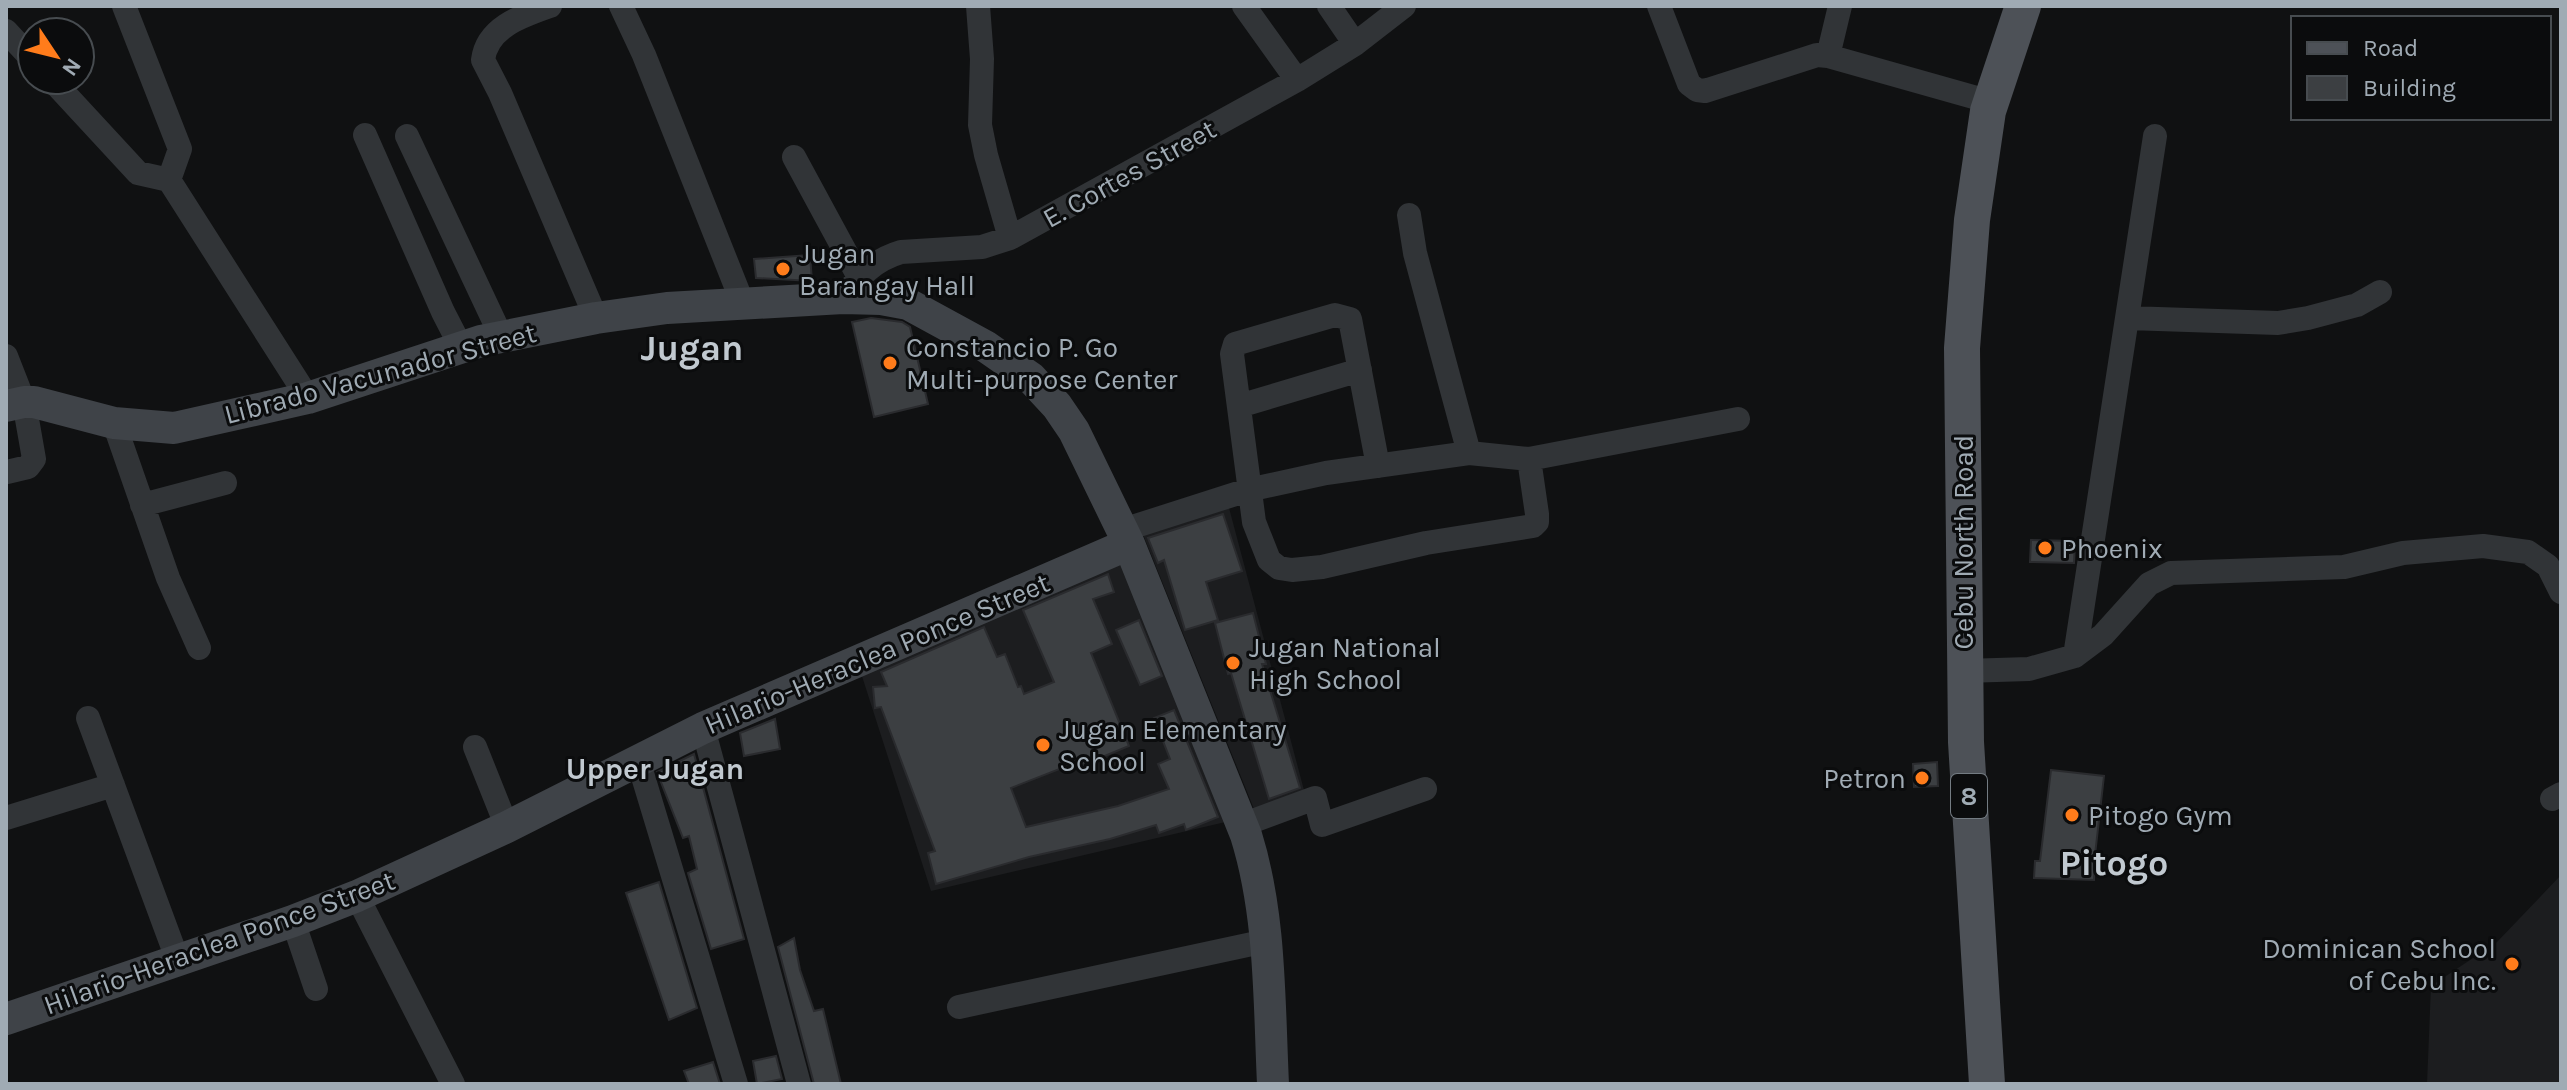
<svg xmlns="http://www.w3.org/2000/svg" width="2567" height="1090" font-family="Karla,sans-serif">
<rect width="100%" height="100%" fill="#101112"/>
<path fill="#1c1d1f" d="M 1228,504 L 1305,794 L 1254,809 L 1142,532 Z
M 1123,556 L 1234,820 L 931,891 L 860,670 Z
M 2561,875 L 2561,1084 L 2427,1084 L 2431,986 L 2497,942 Z"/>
<path fill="#3c3f42" stroke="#2a2b2e" stroke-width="2" d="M 810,255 L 812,281 L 756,278 L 754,259 Z
M 871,318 L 902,322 L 910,327 L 928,404 L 874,417 L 852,322 Z
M 1223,514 L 1242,571 L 1206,582 L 1218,620 L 1185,630 L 1164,560 L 1158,563 L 1148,538 Z
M 2031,540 L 2075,541 L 2074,563 L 2030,562 Z
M 1108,574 L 1114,592 L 1093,599 L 1112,644 L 1091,653 L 1129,746 L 1073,769 L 1072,764 L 1011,788 L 1026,827 L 1118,806 L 1169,789 L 1158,764 L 1170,759 L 1154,718 L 1174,710 L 1218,817 L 1186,830 L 1184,824 L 1159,833 L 1156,825 L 1110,839 L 1029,857 L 936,884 L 928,853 L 935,851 L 881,707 L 875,708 L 873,687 L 887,686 L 881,672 L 984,627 L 997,657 L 1005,654 L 1018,687 L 1021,686 L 1024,694 L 1054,682 L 1023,610 Z
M 1253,613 L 1266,664 L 1262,664 L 1300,788 L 1269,799 L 1231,673 L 1228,674 L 1215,623 Z
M 1139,620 L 1162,676 L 1140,685 L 1116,630 Z
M 775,719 L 780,749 L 744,756 L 740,733 Z
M 694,754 L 744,939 L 711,949 L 688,873 L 697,869 L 689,836 L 683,838 L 657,772 Z
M 1937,762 L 1938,786 L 1914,787 L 1913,764 Z
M 2051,770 L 2104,776 L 2095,855 L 2094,880 L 2034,878 L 2035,861 L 2040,861 Z
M 659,882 L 697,1008 L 669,1020 L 626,893 Z
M 794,938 L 800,970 L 814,1011 L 823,1009 L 841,1084 L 814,1084 L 778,947 Z
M 776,1056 L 782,1079 L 757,1084 L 753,1061 Z
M 713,1062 L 720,1084 L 689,1084 L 684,1071 Z"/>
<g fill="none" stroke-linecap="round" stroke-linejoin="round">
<path stroke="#313437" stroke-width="24" d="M 124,6 L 180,149 L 169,180
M 550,6 C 522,16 487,27 483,60 L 500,93 L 596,318
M 621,6 L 644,55 L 743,304
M 978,6 L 982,59 L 980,125 L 986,155 L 1010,238
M 1244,6 L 1297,80
M 1329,6 L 1355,44
M 1659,6 L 1689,84 L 1697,90 L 1705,91 L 1817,55 L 1828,56 L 1991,102
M 6,31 L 32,59
M 1828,56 L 1840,6
M 52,80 L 138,173 L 169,180 L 308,398
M 365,135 L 443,312 L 461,347
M 407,136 L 501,336
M 794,157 L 859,277
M 1409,215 L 1415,253 L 1469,453
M 843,298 C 859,276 874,260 901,252 L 982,247 L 1010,238 L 1297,80 L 1355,44 L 1404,6
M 2128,318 L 2278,323 L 2308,318 L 2357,305 L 2380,292
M 6,356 L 24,402 L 34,459 L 28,467 L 7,472
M 1239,406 L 1360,370
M 114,423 L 168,578 L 199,648
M 1378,466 L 1350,319 L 1335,315 L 1235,344 L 1232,354 L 1254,522 L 1269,560 L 1279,568 L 1292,570 L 1322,567 L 1426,543 L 1533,526 L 1537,522 L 1537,514 L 1529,459
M 142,505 L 225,483
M 1123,530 L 1248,490 L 1326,473 L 1469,453 L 1529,459 L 1738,419
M 2075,656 L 2155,136
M 1964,671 L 2029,669 L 2075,656 L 2103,635 L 2149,584 L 2171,573 L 2344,567 L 2403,553 L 2483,546 L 2528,552 L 2548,566 L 2561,592
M 88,718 L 178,961
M 703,728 L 799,1084
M 475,747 L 507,827
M 638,760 L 736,1084
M 2552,799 L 2561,794
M 6,818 L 113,785
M 1242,825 L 1315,798 L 1322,825 L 1425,789
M 357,896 L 453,1084
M 293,921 L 316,989
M 959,1007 L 1266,941"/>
<path stroke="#3f4348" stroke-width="32" d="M 6,406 L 24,402 L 34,402 L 114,423 L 174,428 L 308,398 L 481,341 L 596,318 L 667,308 L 843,298 L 881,299 L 908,304 L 985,346 L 1031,378 L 1057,406 L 1074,431 L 1129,544 L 1246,835 C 1271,915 1269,1001 1273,1084
M 6,1019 L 293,921 L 357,896 L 507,827 L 703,728 L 1129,544"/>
<path stroke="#4d5157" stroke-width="36" d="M 1987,1084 L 1966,742 L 1962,348 L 1972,220 L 1988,111 L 2023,6"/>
</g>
<g fill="#ff7c1b" stroke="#0b0c0d" stroke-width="3">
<circle cx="783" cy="269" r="8"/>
<circle cx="890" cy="363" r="8"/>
<circle cx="2045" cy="548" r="8"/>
<circle cx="1233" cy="663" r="8"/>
<circle cx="1043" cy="745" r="8"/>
<circle cx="1922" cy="778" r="8"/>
<circle cx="2072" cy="815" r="8"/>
<circle cx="2512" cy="964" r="8"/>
</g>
<g text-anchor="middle" stroke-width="6" stroke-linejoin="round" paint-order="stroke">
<rect fill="#0b0c0d" stroke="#737b82" stroke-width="2" x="1951" y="774" width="36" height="44" rx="6"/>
<g font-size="26" font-weight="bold" fill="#a0abb4">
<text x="1969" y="805">8</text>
</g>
<g font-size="28" fill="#a0abb4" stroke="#0b0c0d">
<text transform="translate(1129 173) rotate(-29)" y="10">E. Cortes Street</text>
<text transform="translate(380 373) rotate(-15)" y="10">Librado Vacunador Street</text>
<text transform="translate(1963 542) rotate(-90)" y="10">Cebu North Road</text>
<text transform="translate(877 653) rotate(-23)" y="10">Hilario-Heraclea Ponce Street</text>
<text transform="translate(219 942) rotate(-20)" y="10">Hilario-Heraclea Ponce Street</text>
</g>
<g font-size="28" fill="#a0abb4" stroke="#0b0c0d" text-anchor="start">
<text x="799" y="263">Jugan<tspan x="799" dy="32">Barangay Hall</tspan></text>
<text x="906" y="357">Constancio P. Go<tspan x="906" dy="32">Multi-purpose Center</tspan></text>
<text x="2061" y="558">Phoenix</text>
<text x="1249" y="657">Jugan National<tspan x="1249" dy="32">High School</tspan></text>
<text x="1059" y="739">Jugan Elementary<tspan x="1059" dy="32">School</tspan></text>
<text x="1906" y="788" text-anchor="end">Petron</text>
<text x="2088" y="825">Pitogo Gym</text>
<text x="2496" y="958" text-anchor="end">Dominican School<tspan x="2496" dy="32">of Cebu Inc.</tspan></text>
</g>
<g font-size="30" font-weight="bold" fill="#c1c9d0" stroke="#0b0c0d">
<text x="655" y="779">Upper Jugan</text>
</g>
<g font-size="36" font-weight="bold" fill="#c1c9d0" stroke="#0b0c0d">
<text x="692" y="360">Jugan</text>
<text x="2114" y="875">Pitogo</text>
</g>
</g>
<rect width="2567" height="1090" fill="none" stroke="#a0abb4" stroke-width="16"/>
<rect x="2291" y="16" width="260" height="104" fill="#0b0c0d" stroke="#474c50" stroke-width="2"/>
<rect x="2307" y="42" width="40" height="12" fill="#4d5157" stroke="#474c50" stroke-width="2"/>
<text x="2363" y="56" font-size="24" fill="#a0abb4">Road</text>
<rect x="2307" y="76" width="40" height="24" fill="#3c3f42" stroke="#474c50" stroke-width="2"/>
<text x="2363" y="96" font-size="24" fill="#a0abb4">Building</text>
<g transform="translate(56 56) rotate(125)"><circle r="38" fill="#0b0c0d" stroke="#474c50" stroke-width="2"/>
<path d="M0-6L14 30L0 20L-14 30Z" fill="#ff7c1b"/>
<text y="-12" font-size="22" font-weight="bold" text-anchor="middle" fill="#a0abb4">N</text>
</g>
</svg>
